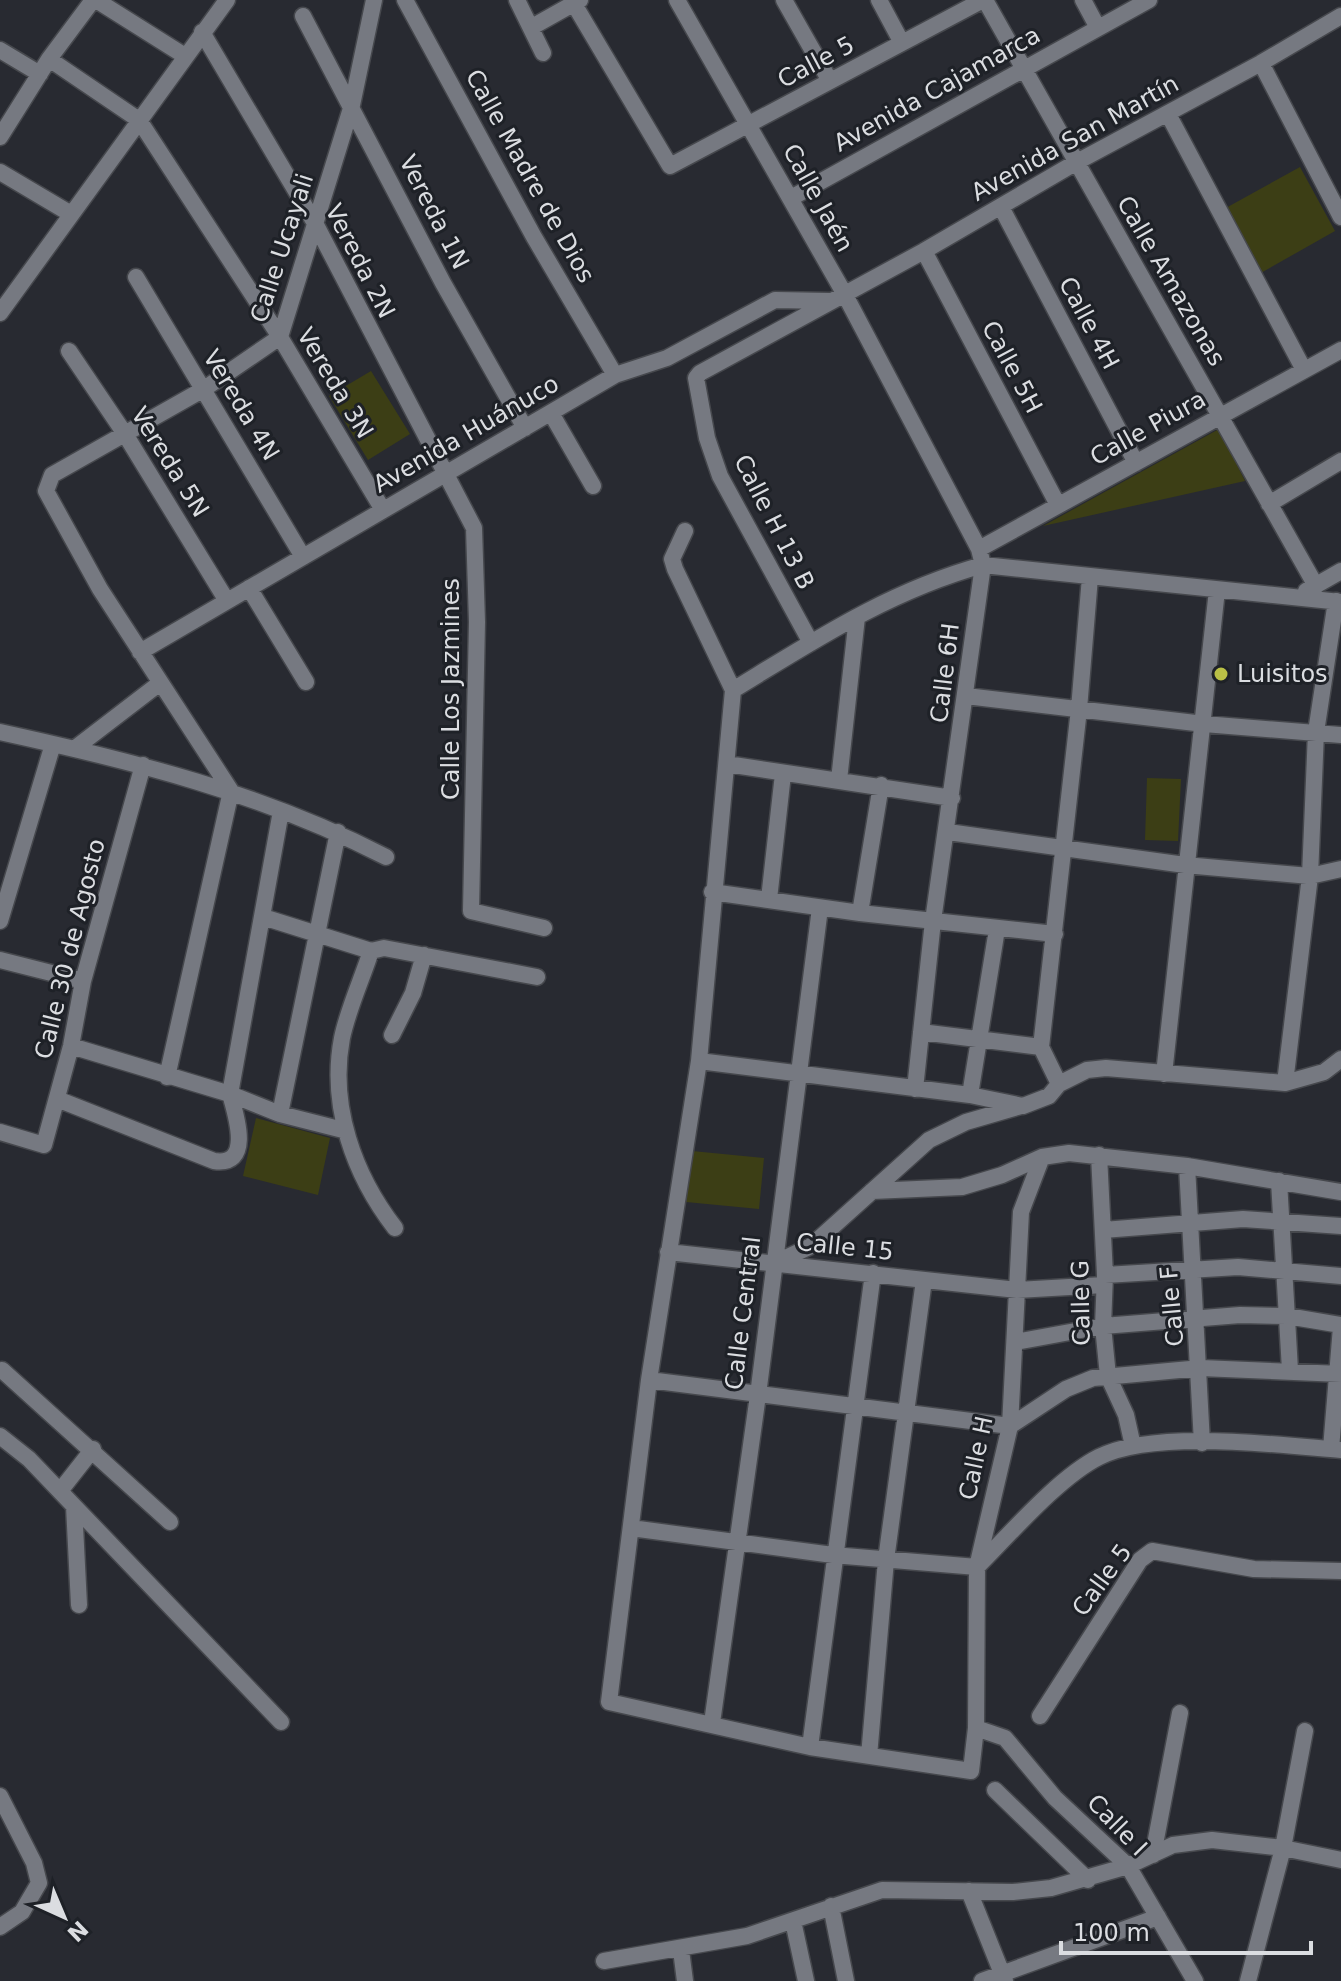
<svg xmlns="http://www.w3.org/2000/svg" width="1341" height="1981" font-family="'DejaVu Sans',sans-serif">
<rect width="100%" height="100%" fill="#282a31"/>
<path fill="#3c3e15" d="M 1300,167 L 1335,231 L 1259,274 L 1224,209 Z
M 371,371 L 410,434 L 368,460 L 329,396 Z
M 1219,429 L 1245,481 L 1043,526 Z
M 1147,778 L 1181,779 L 1178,841 L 1145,840 Z
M 256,1118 L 330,1138 L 318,1195 L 243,1176 Z
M 692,1151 L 764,1158 L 759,1209 L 686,1202 Z"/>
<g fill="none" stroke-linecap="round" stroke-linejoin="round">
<g stroke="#46484d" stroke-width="19">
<path id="street" d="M 96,0 L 185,56
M 405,0 L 534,237 L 615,375
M 517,0 L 543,53
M 677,0 L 844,293 L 979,549 L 983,565 L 933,921 L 915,1089
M 784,0 L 830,81
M 879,0 L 902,43
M 985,0 L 1316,586
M 1083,0 L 1098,28
M 574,4 L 670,166 L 983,0
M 303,16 L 443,283 L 525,428
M 532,27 L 580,0
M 202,32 L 316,225 L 474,528 L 477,622 L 471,911 L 544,928
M 0,50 L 40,74
M 49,59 L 139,120 L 280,337 L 383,510
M 1261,63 L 1341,217
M 1168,114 L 1304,370
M 0,137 L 49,59 L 93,0
M 0,172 L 71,214
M 791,198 L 1149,0
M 1001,207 L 1136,463
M 924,251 L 1058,505
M 136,277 L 303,557
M 0,313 L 227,0
M 69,351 L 125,434 L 227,601
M 551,413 L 593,486
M 1269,504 L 1341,461
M 685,531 L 672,559 L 675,569 L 733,690 L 699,1061 L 649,1380 L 609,1702 L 810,1747 L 971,1771 L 976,1728 L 977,1567 L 1010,1426 L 1021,1212 L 1042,1157
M 979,549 L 1341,350
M 249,588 L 306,682
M 1306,591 L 1341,571
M 811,643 L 720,476 L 707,438 L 696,378 L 700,373 L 924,251 L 1075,163 L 1261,63 L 1341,16
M 140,652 L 615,375 L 667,358 L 775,300 L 829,301
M 733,690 C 815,640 889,591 983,565 L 1341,602
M 966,696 L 1204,724 L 1341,735
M 0,732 C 133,761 264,794 386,857
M 74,749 L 160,683
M 727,764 L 952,798
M 839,780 L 857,617
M 948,832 L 1185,865 L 1310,876 L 1341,869
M 712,892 L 860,913 L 1055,934
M 769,899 L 783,774
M 860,913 L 881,785
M 263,917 L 371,951 L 384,948 L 537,977
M 0,921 L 53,744
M 371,951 C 362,979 348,1009 342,1038 C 329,1106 354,1175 395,1228
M 0,960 L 83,981
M 921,1032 L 1041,1047
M 392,1035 L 413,993 L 424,955
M 71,1046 L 230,1094 L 280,1114 L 343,1130
M 699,1061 L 970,1095 L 1023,1106 L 1049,1096 L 1059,1084 L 1087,1070 L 1106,1068 L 1285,1083 L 1324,1072 L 1341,1059
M 1164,1074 L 1217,590
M 167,1077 L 231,791 L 100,589 L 46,491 L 52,475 L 204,389 L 280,337 L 352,105 L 374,0
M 1285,1083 L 1310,876 L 1316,732 L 1336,601
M 1059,1084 L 1041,1047 L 1079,709 L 1090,577
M 970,1095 L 997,929
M 57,1099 L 214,1161 C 253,1167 236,1115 230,1094 L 281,811
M 280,1114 L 338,832
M 0,1132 L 44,1145 L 71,1046 L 83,981 L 143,765
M 1099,1155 L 1105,1275 L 1103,1326 L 1108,1376 L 1126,1415 L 1133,1446
M 1187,1166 L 1202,1443
M 1279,1181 L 1290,1370
M 872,1191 L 962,1187 L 1002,1175 L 1042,1157 L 1069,1153 L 1187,1166 L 1341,1192
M 1103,1230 L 1243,1219 L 1341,1226
M 668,1252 L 1017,1290 L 1104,1285
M 775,1263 L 811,1246 L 929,1140 L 966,1122 L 1021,1106
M 1105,1275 L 1238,1267 L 1341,1276
M 1016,1342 L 1103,1326 L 1240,1315 L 1287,1316 L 1341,1325
M 2,1370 L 170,1522
M 649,1380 L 1010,1426 L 1066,1389 L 1093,1378 L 1201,1368 L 1341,1374
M 0,1436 L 29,1459 L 281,1722
M 1331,1449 L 1341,1327
M 60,1491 L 93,1449
M 74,1506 L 79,1605
M 631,1528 L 833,1555 L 977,1567 C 1010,1534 1059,1477 1099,1457 C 1154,1429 1279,1445 1341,1450
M 1040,1716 L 1140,1560 L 1152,1551 L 1254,1569 L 1341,1571
M 712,1723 L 758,1395 L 820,908
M 976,1728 L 1005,1738 L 1055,1798 L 1128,1866 L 1195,1981
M 810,1747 L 873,1273
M 869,1756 L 886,1560 L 924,1280
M 995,1790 L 1088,1880
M 0,1796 L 34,1863 L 39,1883 L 22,1912 L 0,1927
M 1153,1855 L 1180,1713
M 969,1891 L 1005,1981
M 831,1906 L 846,1981
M 793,1921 L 806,1981
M 681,1950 L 685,1981
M 604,1961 L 747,1936 L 882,1890 L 1013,1892 L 1051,1888 L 1128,1866 L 1173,1845 L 1212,1840 L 1283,1848 L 1341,1860
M 982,1981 L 1158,1917
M 1248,1981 L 1283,1848 L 1305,1731"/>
</g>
<use href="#street" stroke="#767981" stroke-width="16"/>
</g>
<circle fill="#bac046" stroke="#1e2127" stroke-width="3" cx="1221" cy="674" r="8"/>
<g text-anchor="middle" stroke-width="6" stroke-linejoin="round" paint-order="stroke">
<g font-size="24" fill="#dbdde1" stroke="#1e2127">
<text transform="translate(816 62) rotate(-28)" y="8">Calle 5</text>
<text transform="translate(937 89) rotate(-29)" y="8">Avenida Cajamarca</text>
<text transform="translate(1075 138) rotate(-29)" y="8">Avenida San Martín</text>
<text transform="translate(530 176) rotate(61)" y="8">Calle Madre de Dios</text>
<text transform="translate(818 198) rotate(61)" y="8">Calle Jaén</text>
<text transform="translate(434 212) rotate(63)" y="8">Vereda 1N</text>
<text transform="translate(282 248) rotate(-72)" y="8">Calle Ucayali</text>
<text transform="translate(360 261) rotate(63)" y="8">Vereda 2N</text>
<text transform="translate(1171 281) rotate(60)" y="8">Calle Amazonas</text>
<text transform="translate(1089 323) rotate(62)" y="8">Calle 4H</text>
<text transform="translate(1012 367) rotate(62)" y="8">Calle 5H</text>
<text transform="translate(335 383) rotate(59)" y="8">Vereda 3N</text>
<text transform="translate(241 405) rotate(59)" y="8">Vereda 4N</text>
<text transform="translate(1148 428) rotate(-29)" y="8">Calle Piura</text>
<text transform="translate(466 434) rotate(-30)" y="8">Avenida Huánuco</text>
<text transform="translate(170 462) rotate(58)" y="8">Vereda 5N</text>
<text transform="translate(774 522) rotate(63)" y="8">Calle H 13 B</text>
<text transform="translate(945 673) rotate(-83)" y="8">Calle 6H</text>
<text transform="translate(451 689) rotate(-90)" y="8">Calle Los Jazmines</text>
<text transform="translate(70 949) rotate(-76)" y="8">Calle 30 de Agosto</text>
<text transform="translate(845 1247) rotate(6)" y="8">Calle 15</text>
<text transform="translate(1081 1303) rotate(-91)" y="8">Calle G</text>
<text transform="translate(1172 1306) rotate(-95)" y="8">Calle F</text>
<text transform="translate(743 1313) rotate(-83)" y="8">Calle Central</text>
<text transform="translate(976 1458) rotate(-78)" y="8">Calle H</text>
<text transform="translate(1102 1580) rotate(-54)" y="8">Calle 5</text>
<text transform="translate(1117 1825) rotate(46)" y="8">Calle I</text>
</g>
<g font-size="24" fill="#dbdde1" stroke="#1e2127" text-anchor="start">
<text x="1237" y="682">Luisitos</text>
</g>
</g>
<g transform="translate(64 1917) rotate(136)" stroke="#1e2127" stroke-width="6" paint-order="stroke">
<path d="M0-6L14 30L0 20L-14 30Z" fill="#dbdde1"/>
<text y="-12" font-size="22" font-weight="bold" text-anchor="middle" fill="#dbdde1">N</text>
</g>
<path d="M1061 1941v12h250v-12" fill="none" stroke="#dbdde1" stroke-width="4"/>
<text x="1073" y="1941" font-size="24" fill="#dbdde1" stroke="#1e2127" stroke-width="6" paint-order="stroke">100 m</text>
</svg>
